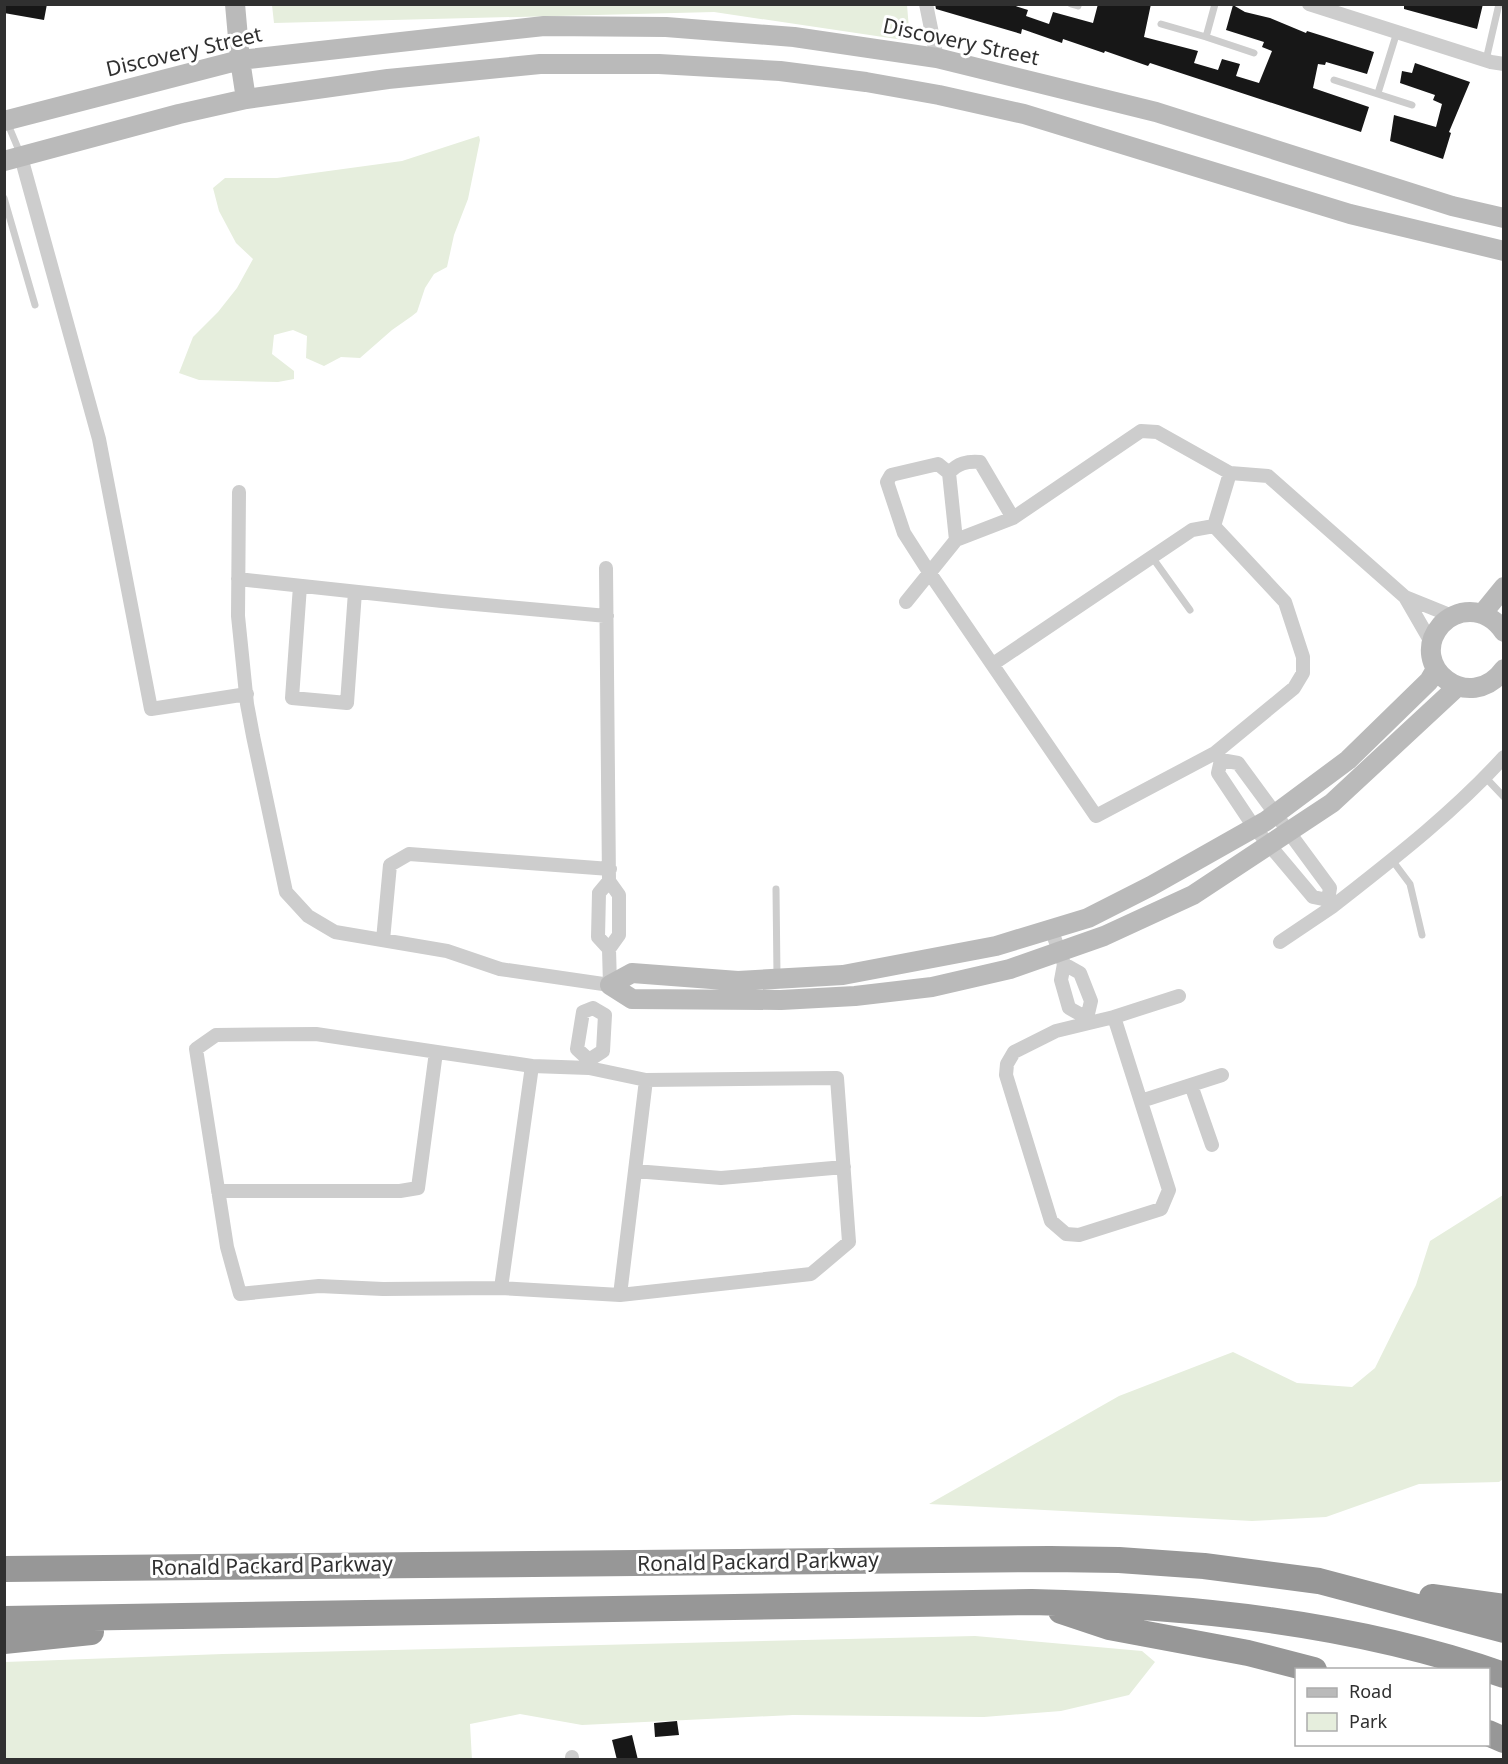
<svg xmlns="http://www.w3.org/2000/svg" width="1508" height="1764" font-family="'Noto Sans',sans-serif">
<rect width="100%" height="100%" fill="#fff"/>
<path fill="#e6eedd" d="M 272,5 L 907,5 L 910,41 L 714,12 L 274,23 Z
M 479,136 L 480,140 L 468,199 L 454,235 L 447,267 L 434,274 L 425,288 L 417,312 L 412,316 L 392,330 L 360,358 L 341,357 L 324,366 L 306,358 L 307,336 L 293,330 L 274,335 L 272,354 L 294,371 L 294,379 L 278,382 L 199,380 L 179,373 L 193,337 L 218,312 L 237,288 L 253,259 L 236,243 L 219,211 L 213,188 L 225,178 L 277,178 L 402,161 Z
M 1503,1195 L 1503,1479 L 1499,1482 L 1419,1484 L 1326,1517 L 1252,1521 L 929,1504 L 1119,1396 L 1233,1352 L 1297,1383 L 1352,1387 L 1375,1368 L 1416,1285 L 1430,1241 Z
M 975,1636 L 1142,1651 L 1155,1662 L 1129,1695 L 1061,1711 L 984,1717 L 793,1715 L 582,1725 L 520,1714 L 470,1724 L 472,1760 L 5,1759 L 5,1662 L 223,1654 Z"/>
<path fill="#171717" d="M 4,4 L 47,4 L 44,20 L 4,13 Z
M 935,4 L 1009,4 L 1028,10 L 1026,16 L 1049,24 L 1053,12 L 1093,23 L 1098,4 L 1151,4 L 1144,37 L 1198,51 L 1194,63 L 1218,70 L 1222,59 L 1240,64 L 1236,76 L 1259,83 L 1272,51 L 1262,47 L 1264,42 L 1226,30 L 1233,5 L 1245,12 L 1270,18 L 1306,33 L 1307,31 L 1374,52 L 1367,74 L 1326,62 L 1325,65 L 1318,64 L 1313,88 L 1369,107 L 1361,132 L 1150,63 L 1148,66 L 1105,51 L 1104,53 L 1063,39 L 1062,43 L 1022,29 L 1021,34 L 936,9 Z
M 1404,4 L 1483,4 L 1477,29 L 1404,9 Z
M 1415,63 L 1470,82 L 1449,132 L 1451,133 L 1443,159 L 1390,141 L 1394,115 L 1436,127 L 1442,104 L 1433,100 L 1435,95 L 1400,83 L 1402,71 L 1412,73 Z
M 677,1721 L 679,1735 L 655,1737 L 654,1723 Z
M 632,1735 L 638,1760 L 617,1760 L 612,1740 Z"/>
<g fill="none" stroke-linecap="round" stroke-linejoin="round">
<path stroke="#cdcdcd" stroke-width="7" d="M 1071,4 L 1078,6
M 1215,4 L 1206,37 L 1254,53
M 1161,24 L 1206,37
M 1486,60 L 1499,4
M 1334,80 L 1412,105
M 1378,93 L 1397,32
M 7,122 L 20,153
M 4,198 L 35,305
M 1152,557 L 1190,610
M 1485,777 L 1504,797
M 1392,860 L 1410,884 L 1422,935
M 776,889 L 777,976"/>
<path stroke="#cdcdcd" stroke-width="14" d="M 926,4 L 937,58
M 1309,4 L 1491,62 L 1504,64
M 21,157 L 99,439 L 151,709 L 247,694
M 949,473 C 958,463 967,461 980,462 L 1013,518 L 1141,431 L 1157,432 L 1230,473 L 1268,476 L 1405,597
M 239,492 L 238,616 L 247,704 L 253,736 L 286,892 L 308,916 L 335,932 L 447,951 L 500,969 L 610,985 L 609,949 L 619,935 L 619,895 L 609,881 L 606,568
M 1214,526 L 1230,473
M 956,540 L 1013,518
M 238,579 L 442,601 L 607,616
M 300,586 L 292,698 L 347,703 L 355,592
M 906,602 L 956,540 L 949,473 L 938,464 L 891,475 L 887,482 L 904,533 L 929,572 L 1096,816 L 1215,753 L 1221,760 L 1238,763 L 1330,888 L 1328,900 L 1332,907 L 1280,942
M 1431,642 L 1405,597 L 1452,616
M 993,664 L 1192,530 L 1214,526 L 1285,602 L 1303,657 L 1303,673 L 1294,688 L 1215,753
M 1221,760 L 1218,773 L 1254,827 L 1313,897 L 1328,900
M 1332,907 C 1392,860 1452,814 1504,757
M 1051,929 L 1064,964 L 1061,980 L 1069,1008 L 1087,1018
M 383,940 L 390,865 L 409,854 L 610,869
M 609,949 L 598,937 L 599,893 L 609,881
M 1064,964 L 1080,973 L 1091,1001 L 1087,1018 L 1089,1023 L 1056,1031 L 1014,1052 L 1007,1064 L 1006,1075 L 1051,1221 L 1066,1234 L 1079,1235 L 1161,1209 L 1169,1190 L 1114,1017 L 1089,1023
M 1114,1017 L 1179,996
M 589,1060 L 577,1049 L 583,1012 L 593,1008
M 532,1066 L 316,1034 L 216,1035 L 196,1049 L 227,1247 L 240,1294 L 319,1286 L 383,1289 L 501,1288 L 532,1066 L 589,1068 L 589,1060 L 603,1051 L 605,1015 L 593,1008
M 1191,1085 L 1212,1145
M 1141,1101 L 1222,1075
M 635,1171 L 721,1178 L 844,1167
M 218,1191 L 400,1191 L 418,1188 L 436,1052
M 501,1288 L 620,1295 L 646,1080 L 589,1068
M 620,1295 L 811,1274 L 849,1242 L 837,1078 L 646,1080
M 572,1757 L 572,1760"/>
<path stroke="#bababa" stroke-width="20" d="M 235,4 L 240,60 L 246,99
M 4,121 L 240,60 L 544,26 L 666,27 L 794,37 L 937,58 L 1156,112 L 1452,206 L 1504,218
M 4,161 L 179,114 L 246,99 L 388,79 L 540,64 L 659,64 L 780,71 L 866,82 L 939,95 L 1024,114 L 1350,214 L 1504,251
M 1482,614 L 1504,587
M 1504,632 C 1496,620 1484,612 1470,612 C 1459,612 1448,617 1441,625 C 1406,666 1470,716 1504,669
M 1436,669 L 1429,681 L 1348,760 L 1266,821 L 1151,886 L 1088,918 L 996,946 L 843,975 L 738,981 L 632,973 L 610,985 L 632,999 L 781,1000 L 855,996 L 932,987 L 1010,969 L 1104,936 L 1193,895 L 1332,803 L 1457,687"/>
<path stroke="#979797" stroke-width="26" d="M 4,1569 L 1050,1559 L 1119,1560 L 1204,1566 L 1319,1581 L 1504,1630
M 1432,1597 L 1504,1607
M 1061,1611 L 1109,1627 L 1248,1653 L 1314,1670
M 4,1619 L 1032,1602 C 1191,1606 1352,1622 1504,1675
M 4,1641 L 91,1632
M 1488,1733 L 1504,1740"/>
</g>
<g text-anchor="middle" stroke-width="6" stroke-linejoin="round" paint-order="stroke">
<g font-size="21" fill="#303030" stroke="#fff">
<text transform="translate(961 42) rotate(12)" y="7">Discovery Street</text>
<text transform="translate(184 52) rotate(-13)" y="7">Discovery Street</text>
<text transform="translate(758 1562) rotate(-1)" y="7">Ronald Packard Parkway</text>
<text transform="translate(272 1566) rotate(-1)" y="7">Ronald Packard Parkway</text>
</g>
</g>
<rect width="1508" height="1764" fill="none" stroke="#303030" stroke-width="12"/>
<rect x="1295" y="1668" width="195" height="78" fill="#ffffff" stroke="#acacac" stroke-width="1.5"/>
<rect x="1307" y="1688" width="30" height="9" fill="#bababa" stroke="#acacac" stroke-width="1.5"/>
<text x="1349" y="1698" font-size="18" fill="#303030">Road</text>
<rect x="1307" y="1713" width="30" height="18" fill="#e6eedd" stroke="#acacac" stroke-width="1.5"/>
<text x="1349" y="1728" font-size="18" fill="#303030">Park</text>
</svg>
